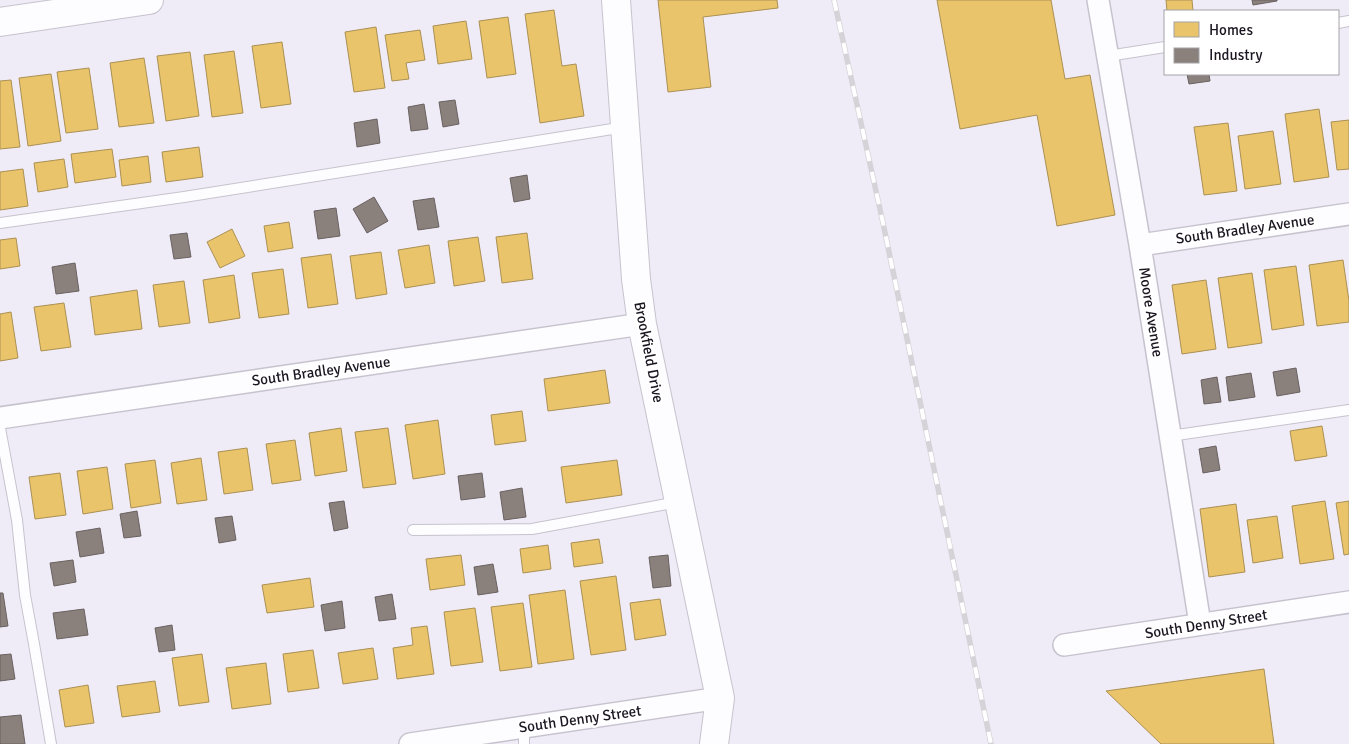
<svg xmlns="http://www.w3.org/2000/svg" width="1349" height="744" font-family="Signika,sans-serif">
<rect width="100%" height="100%" fill="#f0ecf7"/>
<path fill="#e9c46a" stroke="#ab9054" d="M 658,0 L 777,0 L 778,8 L 703,17 L 711,87 L 668,92 Z
M 937,0 L 1051,0 L 1065,79 L 1090,75 L 1115,215 L 1057,226 L 1037,115 L 960,129 Z
M 1166,0 L 1192,0 L 1193,11 L 1167,11 Z
M 554,10 L 562,66 L 576,64 L 584,116 L 540,123 L 525,14 Z
M 508,17 L 516,74 L 487,78 L 479,21 Z
M 466,21 L 472,59 L 438,64 L 433,26 Z
M 376,27 L 385,88 L 354,92 L 345,32 Z
M 420,30 L 425,60 L 406,63 L 409,79 L 392,81 L 385,35 Z
M 282,42 L 291,104 L 261,108 L 252,46 Z
M 234,51 L 243,113 L 212,117 L 204,55 Z
M 190,52 L 199,116 L 166,121 L 157,56 Z
M 144,58 L 154,123 L 119,127 L 110,63 Z
M 89,68 L 98,129 L 66,133 L 57,72 Z
M 51,74 L 61,141 L 28,146 L 19,78 Z
M 11,80 L 20,147 L 0,149 L 0,81 Z
M 1319,109 L 1329,177 L 1294,182 L 1285,114 Z
M 1349,120 L 1349,169 L 1337,170 L 1331,122 Z
M 1228,123 L 1237,191 L 1204,195 L 1194,127 Z
M 1273,131 L 1281,184 L 1245,189 L 1238,136 Z
M 199,147 L 203,177 L 166,182 L 162,152 Z
M 112,149 L 116,177 L 75,183 L 71,154 Z
M 148,156 L 151,182 L 122,186 L 119,160 Z
M 64,159 L 68,187 L 38,192 L 34,163 Z
M 23,169 L 28,206 L 0,210 L 0,172 Z
M 289,222 L 293,248 L 268,252 L 264,226 Z
M 232,229 L 245,256 L 220,268 L 207,242 Z
M 527,233 L 533,279 L 502,283 L 496,237 Z
M 478,237 L 485,281 L 454,286 L 448,241 Z
M 16,238 L 20,266 L 0,269 L 0,240 Z
M 429,245 L 435,283 L 405,288 L 398,250 Z
M 381,252 L 387,294 L 356,299 L 350,256 Z
M 331,254 L 338,304 L 308,308 L 301,258 Z
M 1343,260 L 1349,301 L 1349,322 L 1317,326 L 1309,265 Z
M 1296,266 L 1304,325 L 1272,330 L 1264,270 Z
M 283,269 L 289,314 L 259,318 L 252,273 Z
M 1252,273 L 1262,343 L 1228,348 L 1218,278 Z
M 234,275 L 240,318 L 209,323 L 203,280 Z
M 1206,280 L 1216,349 L 1182,354 L 1172,285 Z
M 184,281 L 190,323 L 159,327 L 153,285 Z
M 137,290 L 142,329 L 95,335 L 90,297 Z
M 64,303 L 71,347 L 41,351 L 34,307 Z
M 11,312 L 18,358 L 0,361 L 0,314 Z
M 605,370 L 610,403 L 548,411 L 544,379 Z
M 522,411 L 526,441 L 495,445 L 491,415 Z
M 438,420 L 445,474 L 413,479 L 405,425 Z
M 1322,426 L 1327,456 L 1295,461 L 1290,431 Z
M 341,428 L 347,471 L 315,476 L 309,433 Z
M 388,428 L 396,484 L 363,488 L 355,432 Z
M 295,440 L 301,480 L 272,484 L 266,444 Z
M 247,448 L 253,490 L 224,494 L 218,452 Z
M 201,458 L 207,500 L 177,504 L 171,463 Z
M 155,460 L 161,503 L 131,508 L 125,464 Z
M 617,460 L 622,495 L 566,503 L 561,467 Z
M 107,467 L 113,509 L 83,514 L 77,471 Z
M 60,473 L 66,515 L 35,519 L 29,477 Z
M 1325,501 L 1334,559 L 1300,564 L 1292,506 Z
M 1349,501 L 1349,554 L 1344,555 L 1336,503 Z
M 1236,504 L 1245,572 L 1209,577 L 1200,509 Z
M 1277,516 L 1283,558 L 1253,563 L 1247,520 Z
M 599,539 L 603,563 L 574,567 L 571,543 Z
M 548,545 L 551,569 L 523,573 L 520,549 Z
M 461,555 L 465,585 L 430,590 L 426,559 Z
M 616,576 L 626,650 L 591,655 L 580,581 Z
M 310,578 L 314,607 L 267,613 L 262,585 Z
M 565,590 L 574,659 L 538,664 L 529,595 Z
M 660,599 L 666,635 L 635,640 L 630,603 Z
M 523,603 L 532,667 L 500,671 L 491,607 Z
M 475,608 L 483,662 L 451,666 L 444,612 Z
M 427,626 L 434,674 L 397,679 L 393,648 L 413,645 L 411,628 Z
M 373,648 L 378,679 L 343,684 L 338,653 Z
M 313,650 L 319,688 L 288,692 L 283,654 Z
M 202,654 L 209,702 L 179,706 L 172,658 Z
M 266,663 L 271,704 L 232,709 L 226,668 Z
M 1264,669 L 1274,744 L 1161,744 L 1106,691 Z
M 155,681 L 160,712 L 122,717 L 117,686 Z
M 88,685 L 94,723 L 65,727 L 59,690 Z"/>
<path fill="#8a817c" stroke="#696161" d="M 1252,0 L 1277,0 L 1277,1 L 1253,5 Z
M 1187,74 L 1209,74 L 1210,81 L 1189,84 Z
M 455,100 L 459,124 L 443,127 L 439,102 Z
M 424,104 L 428,129 L 411,131 L 408,107 Z
M 377,119 L 380,143 L 357,147 L 354,123 Z
M 527,175 L 530,199 L 514,202 L 510,178 Z
M 374,197 L 388,221 L 367,233 L 353,209 Z
M 434,198 L 439,227 L 418,230 L 413,201 Z
M 336,208 L 340,236 L 318,239 L 314,211 Z
M 187,233 L 191,257 L 174,259 L 170,235 Z
M 75,263 L 79,291 L 56,294 L 52,267 Z
M 1296,368 L 1300,392 L 1277,396 L 1273,372 Z
M 1251,373 L 1255,397 L 1229,401 L 1226,377 Z
M 1217,377 L 1221,402 L 1204,404 L 1201,380 Z
M 1216,446 L 1220,470 L 1203,473 L 1199,449 Z
M 482,473 L 485,497 L 461,500 L 458,476 Z
M 522,488 L 526,517 L 504,520 L 500,492 Z
M 344,501 L 348,528 L 334,531 L 329,503 Z
M 137,511 L 141,536 L 124,538 L 120,514 Z
M 232,516 L 236,540 L 219,543 L 215,518 Z
M 100,528 L 104,553 L 80,557 L 76,532 Z
M 668,555 L 671,586 L 653,588 L 649,557 Z
M 73,560 L 76,582 L 54,586 L 50,563 Z
M 493,564 L 498,592 L 478,595 L 474,567 Z
M 0,593 L 3,593 L 8,626 L 0,627 Z
M 392,594 L 396,619 L 379,621 L 375,597 Z
M 342,601 L 345,628 L 325,631 L 321,605 Z
M 84,609 L 88,635 L 57,639 L 53,613 Z
M 172,625 L 175,650 L 159,652 L 155,628 Z
M 11,654 L 15,679 L 0,681 L 0,655 Z
M 21,715 L 25,744 L 0,744 L 0,717 Z"/>
<g fill="none" stroke-linecap="round" stroke-linejoin="round">
<g stroke="#c7c3ce" stroke-width="12">
<path id="lane" d="M 1338,23 L 1349,21
M 1108,56 L 1165,47
M 0,223 L 184,197 L 625,127
M 0,428 L 17,520 L 25,595 L 34,644 L 51,744
M 1170,436 L 1349,410
M 413,530 L 532,529 L 678,502
M 524,744 L 524,727"/>
</g>
<g stroke="#c7c3ce" stroke-width="24">
<path id="street" d="M 1098,0 L 1140,245 L 1200,624
M 1140,245 L 1349,214
M 0,418 L 642,324
M 1064,645 L 1349,602
M 410,744 L 720,698"/>
</g>
<g stroke="#c7c3ce" stroke-width="30">
<path id="secondary" d="M 616,0 L 636,279 L 642,324 L 720,698 L 714,744
M 0,22 L 149,0"/>
</g>
<use href="#lane" stroke="#fdfcfe" stroke-width="10"/>
<use href="#street" stroke="#fdfcfe" stroke-width="21"/>
<use href="#secondary" stroke="#fdfcfe" stroke-width="28"/>
<g stroke="#d5d3d7" stroke-width="5.5">
<path id="rail" d="M 834,0 L 883,223 L 991,744"/>
</g>
<use href="#rail" stroke="#fff" stroke-width="4" stroke-dasharray="11" stroke-linecap="butt"/>
</g>
<g text-anchor="middle" stroke-width="5" stroke-linejoin="round" paint-order="stroke">
<g font-size="15" fill="#1b1621" stroke="#fff">
<text transform="translate(1245 229) rotate(-8)" y="5">South Bradley Avenue</text>
<text transform="translate(1151 312) rotate(81)" y="5">Moore Avenue</text>
<text transform="translate(649 352) rotate(79)" y="5">Brookfield Drive</text>
<text transform="translate(321 371) rotate(-8)" y="5">South Bradley Avenue</text>
<text transform="translate(1206 624) rotate(-9)" y="5">South Denny Street</text>
<text transform="translate(580 719) rotate(-8)" y="5">South Denny Street</text>
</g>
</g>
<rect x="1164" y="10" width="175" height="65" fill="#ffffff" stroke="#a4a2a6"/>
<rect x="1174" y="22" width="25" height="15" fill="#e9c46a" stroke="#a4a2a6"/>
<text x="1209" y="35" font-size="15" fill="#1b1621">Homes</text>
<rect x="1174" y="48" width="25" height="15" fill="#8a817c" stroke="#a4a2a6"/>
<text x="1209" y="60" font-size="15" fill="#1b1621">Industry</text>
</svg>
